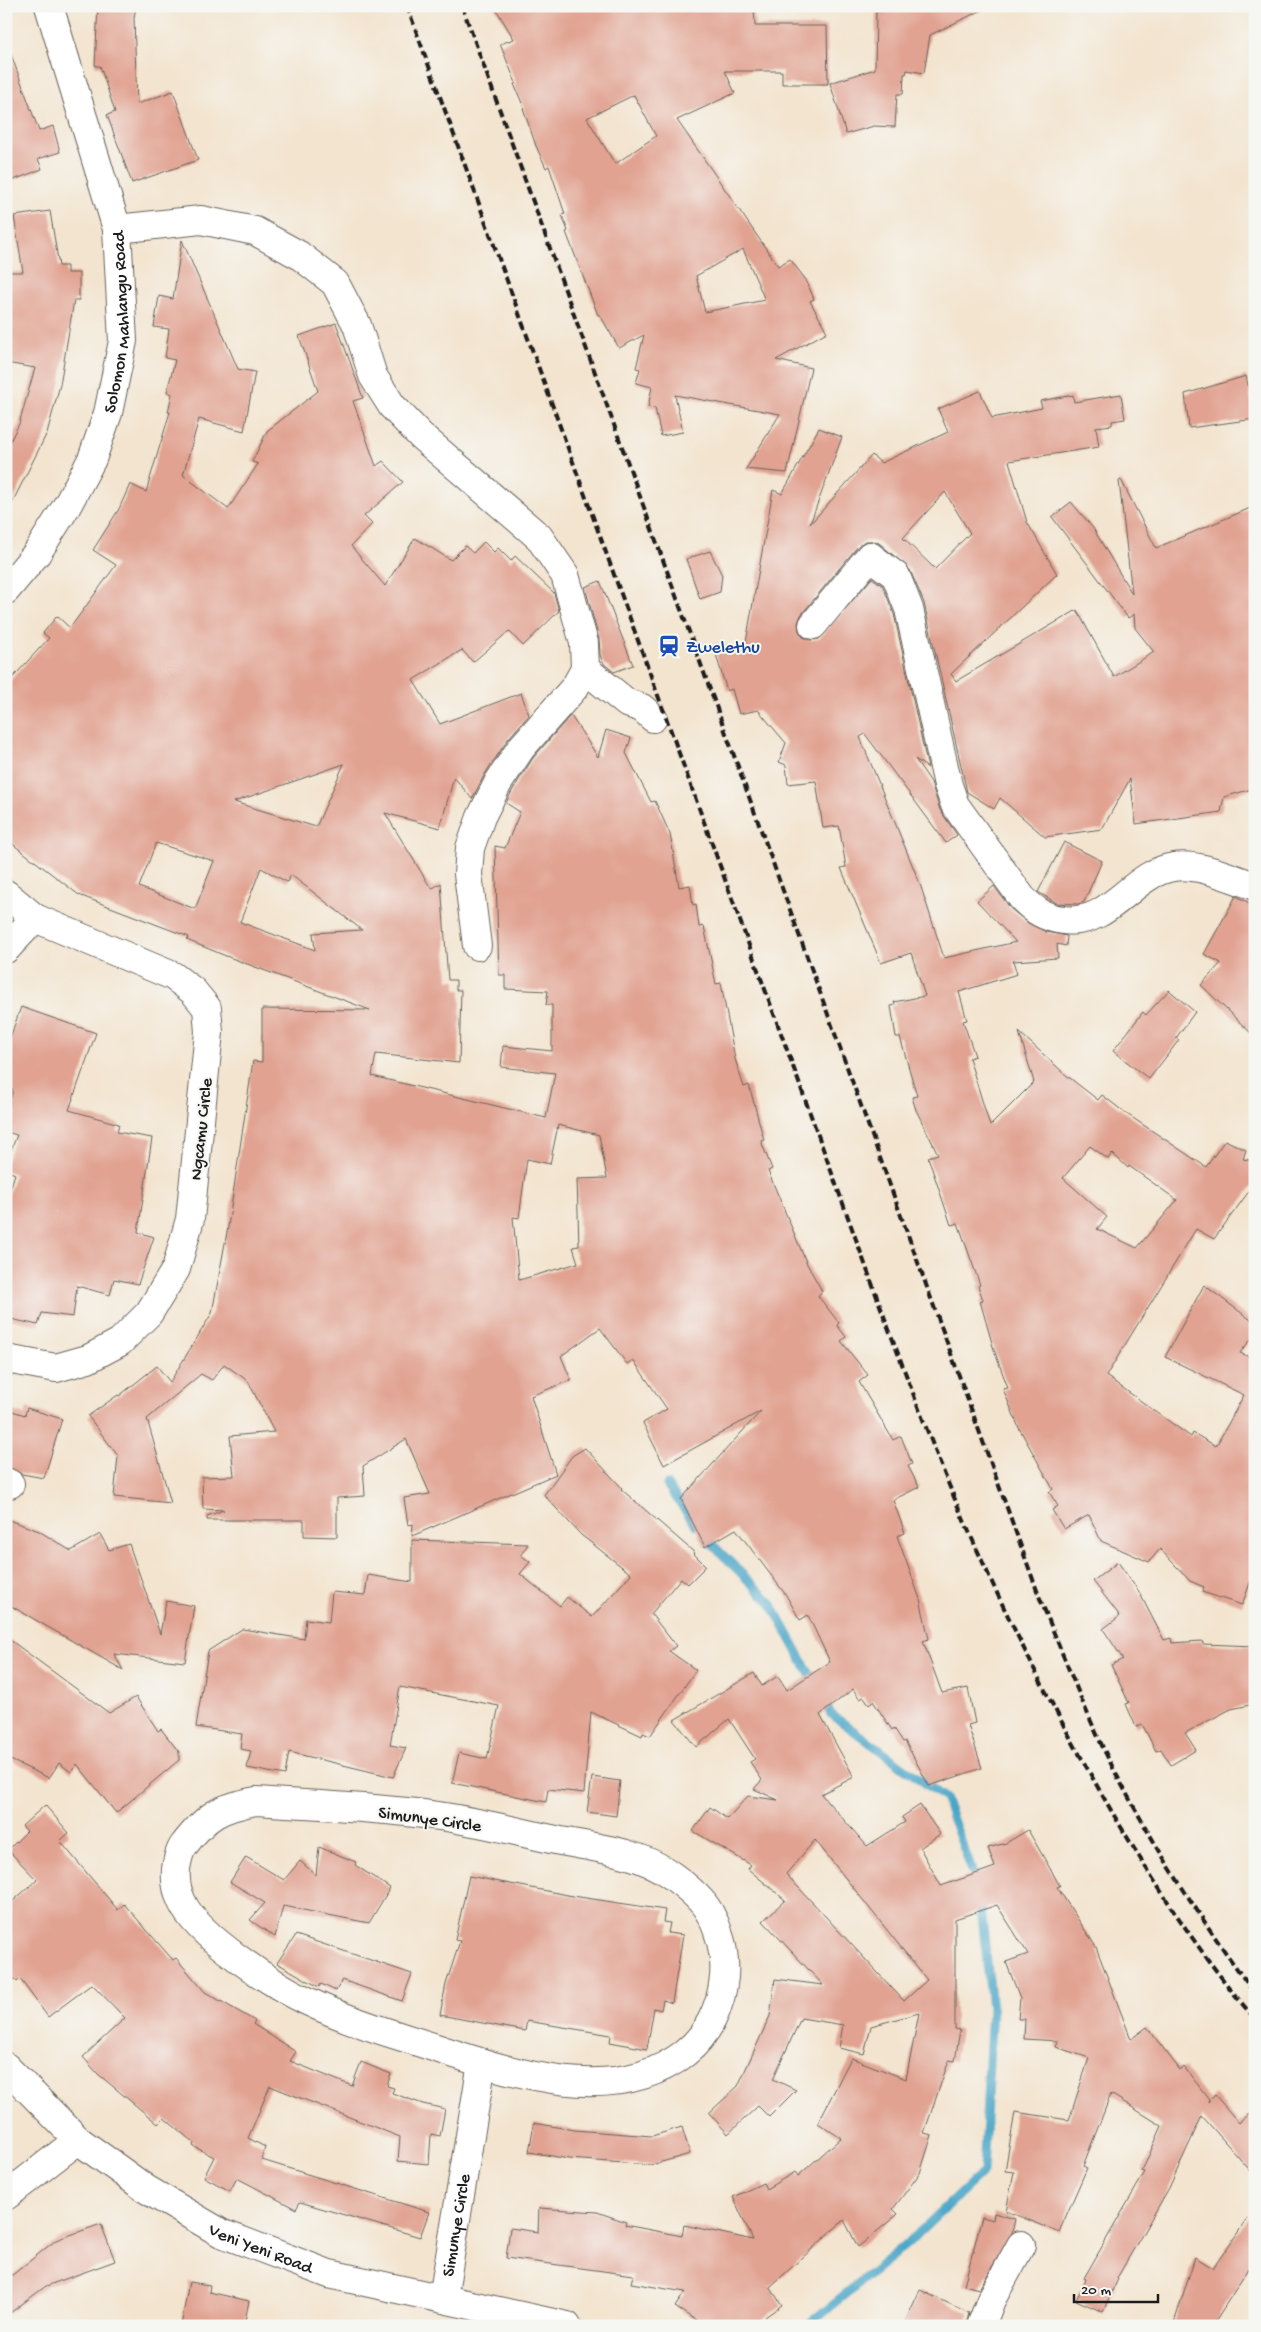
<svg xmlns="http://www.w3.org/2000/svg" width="1261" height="2332" font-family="'Gochi Hand',sans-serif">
<rect width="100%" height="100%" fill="#f6f6f2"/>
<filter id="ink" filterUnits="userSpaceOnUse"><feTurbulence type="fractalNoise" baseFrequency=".02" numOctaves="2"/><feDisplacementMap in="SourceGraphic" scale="10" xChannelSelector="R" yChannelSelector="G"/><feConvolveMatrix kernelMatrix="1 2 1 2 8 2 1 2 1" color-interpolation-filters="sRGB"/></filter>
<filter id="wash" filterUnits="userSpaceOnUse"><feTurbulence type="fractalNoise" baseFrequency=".0096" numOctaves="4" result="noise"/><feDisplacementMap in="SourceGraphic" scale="20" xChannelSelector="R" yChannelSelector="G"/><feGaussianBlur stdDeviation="1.12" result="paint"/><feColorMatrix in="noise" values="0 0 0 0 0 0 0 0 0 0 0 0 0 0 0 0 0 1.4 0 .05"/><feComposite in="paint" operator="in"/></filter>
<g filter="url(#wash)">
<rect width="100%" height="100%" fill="#f3e4cf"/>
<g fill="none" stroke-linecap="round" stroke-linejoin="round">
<path stroke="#48a6c7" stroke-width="9" d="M 667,1485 L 696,1525
M 704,1536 L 771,1603 L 815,1684
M 823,1700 L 831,1714 L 945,1798 L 977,1884
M 806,2326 L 908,2243 L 983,2172 L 992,2008 L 980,1899"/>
</g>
<g id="blocks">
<path fill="#e1a291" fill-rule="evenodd" d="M 98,6 L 136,6 L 134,18 L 137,104 L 173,91 L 198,160 L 132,183 L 107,115 L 115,112 L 100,66 L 95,66 Z
M 494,6 L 754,6 L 755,26 L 827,26 L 828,84 L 782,84 L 782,71 L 725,71 L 735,93 L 677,120 L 778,266 L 790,259 L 806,280 L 814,299 L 810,301 L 827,332 L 776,360 L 811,368 L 787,473 L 746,469 L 780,414 L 675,395 L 683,432 L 661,436 L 655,408 L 648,407 L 652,387 L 636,383 L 640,369 L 636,368 L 644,335 L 619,348 L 600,315 L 598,315 L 566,232 L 568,231 L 562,215 L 565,214 L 549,166 L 546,168 L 536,146 L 523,108 L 524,108 L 514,84 L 516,83 L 500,44 L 514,39 ZM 634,95 L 656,136 L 615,164 L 587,118 ZM 743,249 L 765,300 L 705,312 L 696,276 Z
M 917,6 L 990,6 L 930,35 L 924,73 L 907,70 L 906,74 L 904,74 L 903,94 L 897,94 L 895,127 L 874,126 L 846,134 L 830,83 L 875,69 L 876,11 L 917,8 Z
M 6,49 L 9,49 L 39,131 L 53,126 L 60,152 L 38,159 L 42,169 L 6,183 Z
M 50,211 L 59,266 L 67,266 L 67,273 L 79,273 L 79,300 L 74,300 L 60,385 L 47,433 L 6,515 L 6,449 L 19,424 L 35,368 L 6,363 L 7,272 L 23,272 L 14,216 Z
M 182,240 L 238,369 L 255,372 L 244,431 L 199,419 L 183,475 L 228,509 L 258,464 L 252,462 L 267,431 L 318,391 L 299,336 L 336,323 L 363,398 L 353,401 L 376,466 L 383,461 L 403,482 L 364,516 L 372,524 L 351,546 L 385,586 L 415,538 L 451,560 L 465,546 L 473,553 L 484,542 L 494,552 L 498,548 L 511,561 L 515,556 L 554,593 L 559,611 L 523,646 L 509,631 L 473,662 L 462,650 L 413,680 L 440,724 L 521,693 L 529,715 L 508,739 L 485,774 L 472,799 L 454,777 L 440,828 L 385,813 L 429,885 L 433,888 L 441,883 L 448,980 L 456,980 L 456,990 L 461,990 L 459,1063 L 376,1054 L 372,1076 L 546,1118 L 555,1073 L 501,1067 L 503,1046 L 552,1051 L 552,1005 L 546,1005 L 548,991 L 505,989 L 505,975 L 499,975 L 495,846 L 505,848 L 520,812 L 506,803 L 512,791 L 533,758 L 569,717 L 571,716 L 598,757 L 606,730 L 631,738 L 626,753 L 651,802 L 655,801 L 670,834 L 679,887 L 690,885 L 693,905 L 696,904 L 699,927 L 704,926 L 716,984 L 721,983 L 735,1059 L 744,1087 L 749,1085 L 764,1140 L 761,1141 L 772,1169 L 768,1171 L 807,1264 L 822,1291 L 818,1296 L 839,1323 L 837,1325 L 846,1337 L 841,1341 L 868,1375 L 859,1382 L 893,1440 L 901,1436 L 912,1464 L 908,1466 L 919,1487 L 893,1500 L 905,1533 L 897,1536 L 920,1599 L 929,1639 L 923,1641 L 942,1693 L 968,1688 L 975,1723 L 968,1725 L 982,1768 L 929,1786 L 905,1741 L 903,1742 L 894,1728 L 892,1730 L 873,1701 L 869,1704 L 864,1697 L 860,1699 L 853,1689 L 820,1715 L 854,1777 L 821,1794 L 867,1846 L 905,1822 L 902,1817 L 920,1805 L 940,1834 L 920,1848 L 941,1886 L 995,1867 L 988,1848 L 1006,1843 L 1028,1830 L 1060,1886 L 1057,1887 L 1096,1947 L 1131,2039 L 1147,2027 L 1180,2070 L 1184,2067 L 1209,2099 L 1208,2102 L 1215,2095 L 1239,2123 L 1255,2109 L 1255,2176 L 1202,2116 L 1169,2188 L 1117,2278 L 1118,2279 L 1103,2312 L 1076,2300 L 1086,2279 L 1084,2278 L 1145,2172 L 1142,2171 L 1162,2126 L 1111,2094 L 1083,2166 L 1087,2168 L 1059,2232 L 1006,2211 L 1014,2172 L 1005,2171 L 1015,2112 L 1069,2120 L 1089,2058 L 1056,2047 L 1058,2041 L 1024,2039 L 1025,2019 L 1018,2019 L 1020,1998 L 1006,1962 L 1028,1954 L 997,1905 L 955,1919 L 955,2029 L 960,2030 L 955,2061 L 949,2060 L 924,2133 L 932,2135 L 920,2173 L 893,2209 L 898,2214 L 858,2247 L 844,2220 L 770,2287 L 782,2305 L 765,2317 L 758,2326 L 705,2326 L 675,2307 L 685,2292 L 631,2283 L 633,2275 L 506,2258 L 510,2228 L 538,2232 L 539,2208 L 597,2212 L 626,2222 L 625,2225 L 682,2236 L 684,2225 L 753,2240 L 733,2197 L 763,2183 L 766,2189 L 795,2172 L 798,2176 L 841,2138 L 818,2123 L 851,2058 L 906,2079 L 919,2013 L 871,2026 L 864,2054 L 839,2048 L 843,2025 L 801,2018 L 773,2079 L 796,2090 L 769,2117 L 758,2106 L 728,2134 L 709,2113 L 738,2086 L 770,2016 L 775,1979 L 823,1985 L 763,1921 L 785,1900 L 748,1869 L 751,1865 L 693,1831 L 710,1807 L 727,1819 L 748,1796 L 778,1800 L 754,1789 L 762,1780 L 750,1762 L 755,1759 L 729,1719 L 696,1747 L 674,1720 L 754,1673 L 762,1686 L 778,1676 L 787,1690 L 830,1662 L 808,1615 L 800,1620 L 786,1595 L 736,1529 L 705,1547 L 681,1499 L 761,1411 L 664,1465 L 643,1423 L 667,1409 L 633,1360 L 627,1364 L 600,1328 L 561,1356 L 571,1380 L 531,1396 L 556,1474 L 412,1536 L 413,1524 L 408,1525 L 404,1498 L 430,1494 L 406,1439 L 363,1466 L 365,1496 L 337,1498 L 337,1537 L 304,1536 L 304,1520 L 207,1520 L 207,1516 L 224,1510 L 203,1509 L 202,1477 L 234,1476 L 230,1436 L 274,1432 L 248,1381 L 224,1364 L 212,1380 L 201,1374 L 147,1419 L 171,1503 L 114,1497 L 118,1456 L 88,1416 L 118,1395 L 119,1396 L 157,1366 L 170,1382 L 212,1313 L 228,1227 L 253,1061 L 262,1062 L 262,1009 L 370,1010 L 226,956 L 187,940 L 189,937 L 79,895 L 6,839 L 6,685 L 49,638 L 43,633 L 57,616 L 70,628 L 116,565 L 93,550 L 119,509 L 130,484 L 146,492 L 170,412 L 168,412 L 172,394 L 167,392 L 175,360 L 165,358 L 169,329 L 154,327 L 159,296 L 173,299 ZM 344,764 L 316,827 L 234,802 ZM 156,843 L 214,861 L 195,909 L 139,887 ZM 261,868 L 287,882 L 291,875 L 362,930 L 313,933 L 315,950 L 240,922 ZM 558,1125 L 599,1135 L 607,1178 L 577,1179 L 579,1246 L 573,1247 L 578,1263 L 519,1280 L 513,1217 L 519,1218 L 527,1159 L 550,1164 ZM 815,1840 L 927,1980 L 904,2001 L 786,1874 Z
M 1246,376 L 1255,419 L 1189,428 L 1185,394 Z
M 980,391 L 992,418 L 1042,408 L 1040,401 L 1073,395 L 1074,402 L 1121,394 L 1125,419 L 1112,421 L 1112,425 L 1096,427 L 1099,447 L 1009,461 L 1027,522 L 1057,574 L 951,674 L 956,681 L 1077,610 L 1114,677 L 1154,652 L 1135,628 L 1134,614 L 1128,618 L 1052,517 L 1071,502 L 1093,528 L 1132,594 L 1119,481 L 1121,480 L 1156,548 L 1255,506 L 1255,788 L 1224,797 L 1221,812 L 1136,824 L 1130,779 L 1102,829 L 1045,837 L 1000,798 L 994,809 L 967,792 L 924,603 L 910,570 L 879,543 L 872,541 L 865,541 L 858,546 L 801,615 L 798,623 L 799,631 L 803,637 L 811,640 L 819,639 L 872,578 L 883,586 L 894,614 L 928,768 L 915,759 L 931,782 L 940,810 L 957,835 L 946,843 L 865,734 L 860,737 L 920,884 L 944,958 L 1016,942 L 977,901 L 994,886 L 1011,909 L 1028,923 L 1046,932 L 1067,936 L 1066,946 L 1057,944 L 1058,958 L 1013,961 L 1017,974 L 959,992 L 967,1020 L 963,1021 L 975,1056 L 969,1058 L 990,1126 L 1034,1082 L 1019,1032 L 1066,1075 L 1098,1100 L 1102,1095 L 1124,1112 L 1206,1167 L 1225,1140 L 1246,1150 L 1243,1159 L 1255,1161 L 1255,1183 L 1214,1239 L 1196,1229 L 1106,1376 L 1191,1437 L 1193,1433 L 1216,1446 L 1244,1395 L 1165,1357 L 1204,1285 L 1255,1323 L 1255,1334 L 1240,1353 L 1255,1359 L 1255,1569 L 1242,1605 L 1202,1592 L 1204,1587 L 1190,1581 L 1160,1549 L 1149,1562 L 1101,1541 L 1089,1515 L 1064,1529 L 1052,1510 L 1058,1506 L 1049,1492 L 1053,1489 L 1019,1428 L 1003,1389 L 1008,1388 L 994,1350 L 980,1301 L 983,1300 L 978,1286 L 980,1285 L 958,1223 L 951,1225 L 928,1157 L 938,1154 L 916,1110 L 912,1097 L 917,1096 L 900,1037 L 896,1037 L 891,1006 L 895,1005 L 894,1002 L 925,996 L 911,953 L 881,963 L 841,868 L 846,867 L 839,826 L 823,828 L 816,781 L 788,784 L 786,765 L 779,762 L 786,743 L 758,710 L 739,714 L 732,689 L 727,691 L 717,658 L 715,644 L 745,648 L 773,490 L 782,494 L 819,428 L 842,437 L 810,524 L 872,455 L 881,463 L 948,432 L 938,409 ZM 945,492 L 970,533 L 935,569 L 903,538 ZM 1090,1146 L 1108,1159 L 1112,1153 L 1128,1168 L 1129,1166 L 1177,1200 L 1137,1248 L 1097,1229 L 1107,1217 L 1063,1178 Z
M 710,551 L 722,575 L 720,592 L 700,599 L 686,559 Z
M 600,581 L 633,665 L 614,672 L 604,664 L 600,655 L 599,639 L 585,587 Z
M 1064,842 L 1102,861 L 1084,902 L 1078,904 L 1056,903 L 1038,892 Z
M 1236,896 L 1255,906 L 1255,1037 L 1201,985 L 1221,963 L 1204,954 Z
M 1169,990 L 1195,1012 L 1176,1038 L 1179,1040 L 1149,1079 L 1113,1051 L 1143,1012 L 1146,1015 Z
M 21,1007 L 96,1033 L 69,1110 L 119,1124 L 117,1132 L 152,1138 L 138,1232 L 154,1237 L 138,1284 L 114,1279 L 110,1295 L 77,1286 L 73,1317 L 42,1313 L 38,1325 L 6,1318 L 6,1202 L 15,1174 L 6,1170 L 6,1163 L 17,1135 L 6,1132 L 6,1115 L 13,1090 L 6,1088 L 6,1049 Z
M 27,1408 L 62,1419 L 44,1478 L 22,1474 L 6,1467 L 6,1409 L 25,1415 Z
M 585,1448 L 622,1488 L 621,1489 L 695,1553 L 694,1554 L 706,1566 L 688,1584 L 681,1578 L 651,1614 L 676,1646 L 669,1651 L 696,1670 L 650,1736 L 643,1733 L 642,1736 L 591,1712 L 584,1793 L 548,1789 L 546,1802 L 452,1783 L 459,1753 L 487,1759 L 499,1706 L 400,1687 L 390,1745 L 406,1748 L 393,1777 L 289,1752 L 285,1775 L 247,1768 L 251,1751 L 240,1749 L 242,1734 L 196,1727 L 208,1651 L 242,1629 L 304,1639 L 306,1619 L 329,1622 L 332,1592 L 365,1595 L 368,1575 L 412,1582 L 412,1540 L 528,1544 L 521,1555 L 530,1562 L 520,1574 L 560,1606 L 567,1597 L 592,1617 L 631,1574 L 581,1535 L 544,1495 L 572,1456 Z
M 6,1519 L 39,1531 L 71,1551 L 100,1534 L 109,1550 L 129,1544 L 160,1634 L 166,1601 L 194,1606 L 185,1662 L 114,1654 L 123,1670 L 6,1603 Z
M 1118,1562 L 1139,1592 L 1164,1640 L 1171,1638 L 1172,1643 L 1202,1641 L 1203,1644 L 1255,1646 L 1255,1704 L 1231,1709 L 1185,1733 L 1196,1750 L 1171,1765 L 1161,1749 L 1156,1751 L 1142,1724 L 1136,1727 L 1126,1704 L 1129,1703 L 1111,1665 L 1123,1659 L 1103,1629 L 1120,1616 L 1093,1581 Z
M 6,1637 L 109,1713 L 136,1697 L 158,1731 L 161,1729 L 179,1752 L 179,1760 L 116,1813 L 77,1764 L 71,1772 L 59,1763 L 49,1778 L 6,1758 Z
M 592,1777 L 620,1781 L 616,1816 L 587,1812 Z
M 45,1805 L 69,1833 L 60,1841 L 118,1910 L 124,1904 L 173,1960 L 176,1958 L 205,1992 L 255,2021 L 253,2024 L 296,2052 L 290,2061 L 352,2086 L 361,2062 L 391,2074 L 387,2086 L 394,2088 L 392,2093 L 423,2104 L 445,2109 L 440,2136 L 431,2134 L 429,2164 L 398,2161 L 400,2137 L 270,2086 L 248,2138 L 265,2147 L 262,2160 L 429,2212 L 420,2237 L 300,2202 L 296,2209 L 237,2178 L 230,2191 L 204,2177 L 214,2157 L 193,2146 L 194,2143 L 164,2118 L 158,2124 L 98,2074 L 83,2057 L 125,2018 L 92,1984 L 48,2017 L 20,1979 L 17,1982 L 6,1970 L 6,1907 L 37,1880 L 8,1850 L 27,1831 L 22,1826 Z
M 319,1847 L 356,1862 L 355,1865 L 390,1888 L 369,1923 L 283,1906 L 275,1937 L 250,1920 L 265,1903 L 230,1882 L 246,1857 L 284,1880 L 300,1861 L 316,1875 Z
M 469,1876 L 573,1896 L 665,1910 L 663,1922 L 670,1923 L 668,1933 L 683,1935 L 672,2003 L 663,2000 L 661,2010 L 654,2008 L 647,2049 L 610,2042 L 611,2035 L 527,2021 L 525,2031 L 440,2015 L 446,1984 L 460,1941 L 455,1940 Z
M 296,1935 L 412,1974 L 402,2001 L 342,1980 L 336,1991 L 321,1984 L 319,1987 L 277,1963 Z
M 534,2123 L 574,2130 L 652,2136 L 682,2127 L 690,2154 L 651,2165 L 569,2159 L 529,2152 Z
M 1255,2208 L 1255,2259 L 1212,2326 L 1173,2326 L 1195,2257 L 1213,2268 Z
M 994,2213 L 1015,2219 L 1012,2233 L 979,2289 L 964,2285 L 982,2217 L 993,2220 Z
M 101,2224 L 115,2261 L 46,2286 L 6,2316 L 6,2280 L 56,2240 Z
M 189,2282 L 210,2285 L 209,2292 L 249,2301 L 244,2326 L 181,2326 Z
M 920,2290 L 969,2313 L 966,2326 L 903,2326 Z"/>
</g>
</g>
<g filter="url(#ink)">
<use href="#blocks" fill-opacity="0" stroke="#67625b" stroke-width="1"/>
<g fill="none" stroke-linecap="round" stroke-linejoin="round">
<g stroke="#67625b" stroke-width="30">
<g id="street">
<path d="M 117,229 L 201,220 L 255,231 L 299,255 L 335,283 L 357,325 L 373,376 L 392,406 L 421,436 L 539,537 L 565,575 L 584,643 L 585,669 L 575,687 L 521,748 L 498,783 L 481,817 L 470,848 L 468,874 L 477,946"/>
<path id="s1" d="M 6,590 L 37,553 L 68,504 L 92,459 L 108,413 L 123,341 L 117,229 L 49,6"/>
<path d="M 813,625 L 870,556 L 896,576 L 909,609 L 948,785 L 955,805 L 1022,898 C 1035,911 1045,918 1064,920 C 1111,926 1131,873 1174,867 C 1199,863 1230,878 1255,886"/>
<path d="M 585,669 L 627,703 L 642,708 L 653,718"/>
<path d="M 6,894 L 35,918 L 173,976 L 193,991 L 207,1008 L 209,1032 L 190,1219 L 176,1269 L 149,1313 L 120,1342 L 88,1359 L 56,1368 L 6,1359"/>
<path d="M 6,949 L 35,918"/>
<path d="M 6,1482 L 10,1484"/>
<path d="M 256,1801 C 314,1805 373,1807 431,1815 C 472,1820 514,1831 556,1840 C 594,1848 639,1851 671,1875 C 682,1883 698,1896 706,1907 C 719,1926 726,1954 724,1977 C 721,2007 708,2035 685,2053 C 606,2115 486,2063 402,2037 C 370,2027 338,2016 307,2001 C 274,1985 197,1936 182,1902 C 176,1889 174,1877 177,1863 C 179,1856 179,1851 184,1845 C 207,1815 219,1808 256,1801 Z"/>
<path d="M 6,2196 L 78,2140"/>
<path id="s2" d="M 443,2298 L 482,2063"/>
<path d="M 981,2326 L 991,2300 L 1021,2245"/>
</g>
</g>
<g stroke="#67625b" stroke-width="30">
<g id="secondary">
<path id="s3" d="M 6,2067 L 78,2140 L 146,2189 L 221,2233 L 329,2274 L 567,2326"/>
</g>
</g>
<use href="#street" stroke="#fff" stroke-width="28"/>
<use href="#secondary" stroke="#fff" stroke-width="28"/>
<path stroke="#1c1c1c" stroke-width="4" stroke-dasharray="8 4" stroke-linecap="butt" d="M 407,6 L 885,1319 C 915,1398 944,1479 980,1556 C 1019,1643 1064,1729 1112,1812 C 1155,1884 1200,1955 1255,2019
M 462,6 L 1039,1596 C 1061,1650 1082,1704 1107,1756 C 1149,1840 1200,1918 1255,1994"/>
</g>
</g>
<defs>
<g id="station-bare" transform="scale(1.725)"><path d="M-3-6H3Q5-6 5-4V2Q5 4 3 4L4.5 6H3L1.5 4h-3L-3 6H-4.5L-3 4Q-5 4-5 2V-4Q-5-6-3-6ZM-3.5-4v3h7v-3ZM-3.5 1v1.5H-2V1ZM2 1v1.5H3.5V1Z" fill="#1a4fb4" stroke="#f6f6f2" stroke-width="2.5" paint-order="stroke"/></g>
</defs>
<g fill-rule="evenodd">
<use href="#station-bare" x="669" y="646"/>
</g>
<g text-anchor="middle" stroke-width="4" stroke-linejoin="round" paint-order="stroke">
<g font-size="18" fill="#1c1c1c" stroke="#f6f6f2">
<text dy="6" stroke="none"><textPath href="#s1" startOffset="298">Solomon Mahlangu Road</textPath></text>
<text transform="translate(200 1129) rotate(-84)" y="6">Ngcamu Circle</text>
<text transform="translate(430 1818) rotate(8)" y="6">Simunye Circle</text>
<text dy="6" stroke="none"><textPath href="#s2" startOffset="74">Simunye Circle</textPath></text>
<text dy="6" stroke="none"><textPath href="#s3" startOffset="316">Veni Yeni Road</textPath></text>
</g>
<g font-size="18" fill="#164399" stroke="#f6f6f2" text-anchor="start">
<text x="686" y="652">Zwelethu</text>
</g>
</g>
<rect width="1261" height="2332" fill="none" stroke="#f6f6f2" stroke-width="25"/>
<path d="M1074 2294v8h84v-8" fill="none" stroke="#1c1c1c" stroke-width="2.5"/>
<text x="1081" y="2294" font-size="15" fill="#1c1c1c" stroke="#f6f6f2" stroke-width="4" paint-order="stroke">20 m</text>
</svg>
